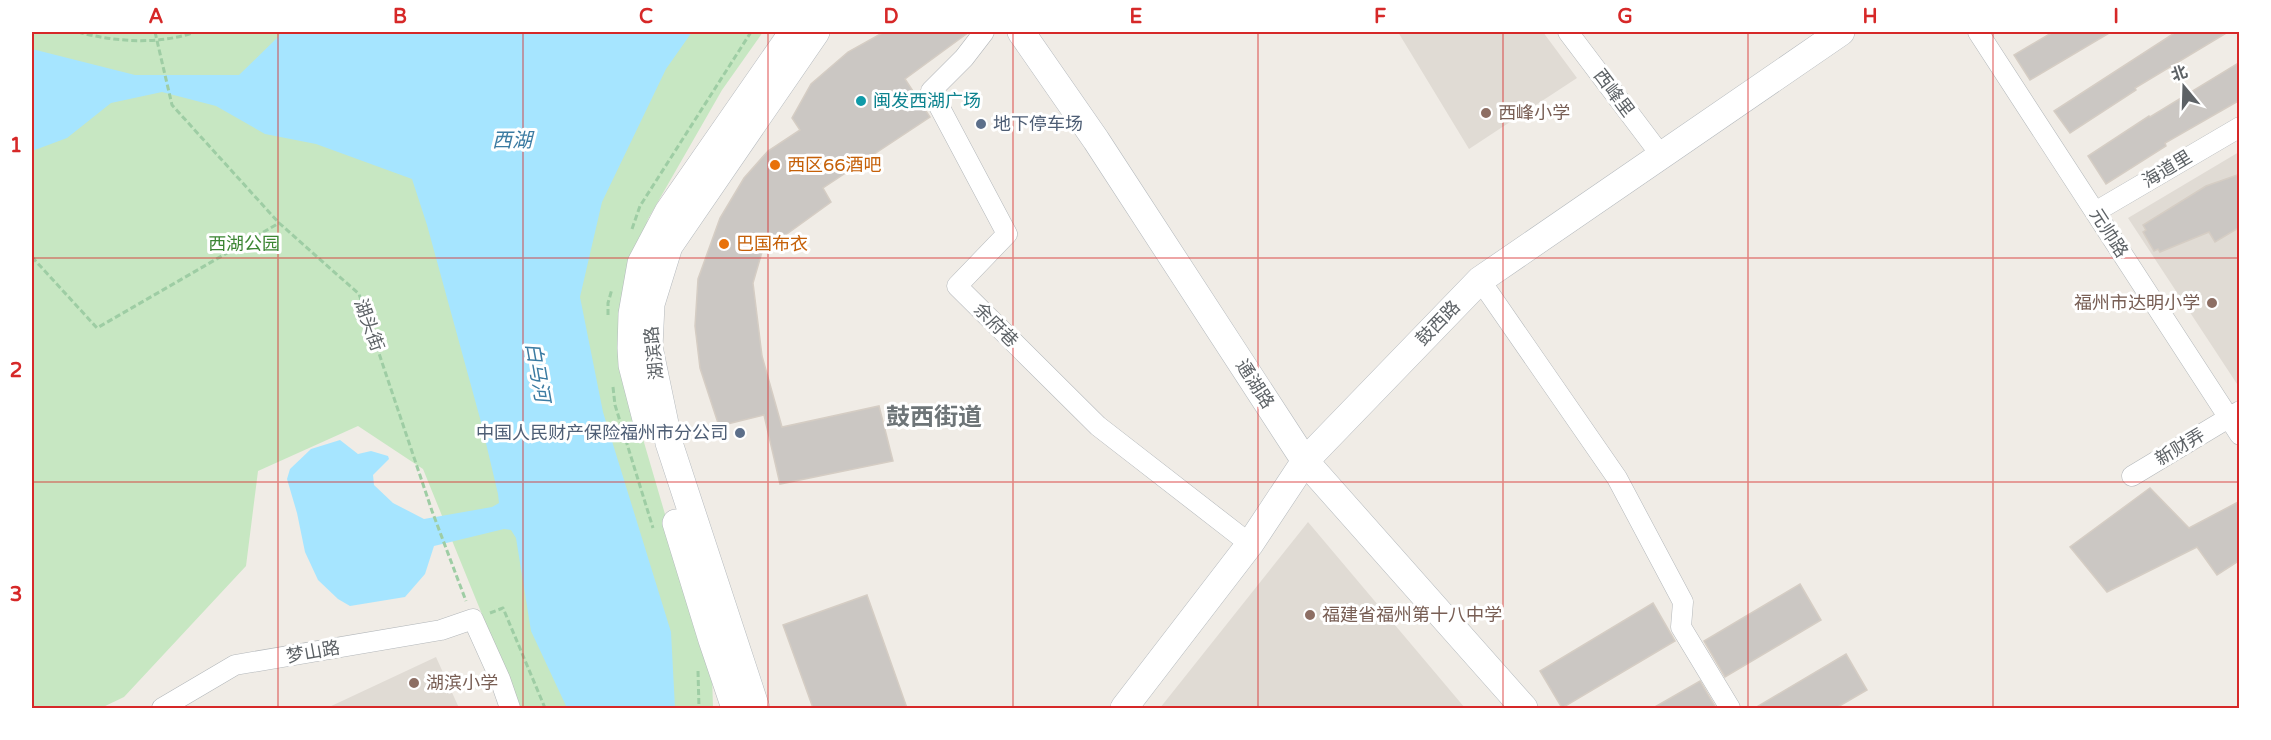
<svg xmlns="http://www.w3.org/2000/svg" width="2271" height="740" font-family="'Varela Round','Noto Sans SC',sans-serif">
<rect width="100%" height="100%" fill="#f0ece6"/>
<path fill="#e0dbd4" d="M 1398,32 L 1543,32 L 1577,78 L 1469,149 Z
M 2239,152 L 2239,387 L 2128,218 Z
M 1308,522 L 1465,708 L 1160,708 Z
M 436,657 L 459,708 L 327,708 Z"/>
<path fill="#c7e7c2" d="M 32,32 L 763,32 L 722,90 L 648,219 L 623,302 L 629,391 L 712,675 L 713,708 L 520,708 L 423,469 L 358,426 L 258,471 L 246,566 L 124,697 L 101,708 L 32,708 Z"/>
<path fill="#a6e5ff" d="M 281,32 L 692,32 L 666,69 L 602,202 L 580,297 L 603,412 L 671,632 L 675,708 L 567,708 L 531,631 L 516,538 L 511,530 L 504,529 L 434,546 L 425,574 L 405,597 L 350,606 L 338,599 L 318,580 L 305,552 L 297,513 L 287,479 L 290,469 L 311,449 L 340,440 L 358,454 L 371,451 L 388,456 L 389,459 L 373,475 L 374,485 L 393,503 L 424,519 L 492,507 L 499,503 L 498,494 L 481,422 L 427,225 L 412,179 L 316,144 L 265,134 L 216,106 L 162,92 L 111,103 L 67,138 L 32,151 L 32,49 L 135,75 L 239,75 L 278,37 Z"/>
<path fill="#cbc7c3" stroke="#d5cdc4" stroke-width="1.5" d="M 884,32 L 969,32 L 905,79 L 930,117 L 823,188 L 831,202 L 762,252 L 753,283 L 762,356 L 782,427 L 879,406 L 893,461 L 780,484 L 764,415 L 719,426 L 700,368 L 695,326 L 698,279 L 720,218 L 744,178 L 768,151 L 800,130 L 792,118 L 811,84 L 848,52 Z
M 2053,32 L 2111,32 L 2030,80 L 2014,55 Z
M 2176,32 L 2228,32 L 2135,88 L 2136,90 L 2070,133 L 2054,111 Z
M 2240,62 L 2240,100 L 2165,143 L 2166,146 L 2106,184 L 2088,156 L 2149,116 L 2150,117 Z
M 2240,174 L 2240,227 L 2215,242 L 2209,232 L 2160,252 L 2158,249 L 2154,251 L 2143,232 L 2146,230 L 2143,225 L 2206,186 Z
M 2150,488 L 2189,528 L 2240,501 L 2240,560 L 2217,575 L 2197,547 L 2107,592 L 2070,547 Z
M 1800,584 L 1821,620 L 1725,677 L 1704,641 Z
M 867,595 L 907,708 L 813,708 L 783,625 Z
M 1653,603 L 1675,641 L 1562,708 L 1540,671 Z
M 1846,654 L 1867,690 L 1836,708 L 1755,708 Z
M 1700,681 L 1716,708 L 1653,708 Z"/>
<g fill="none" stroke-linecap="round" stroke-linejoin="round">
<g stroke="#b3b7ba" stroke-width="21">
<path id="street" d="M 984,32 L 964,58 L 931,91 L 1007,234 L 957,286 L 1098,426 L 1250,544
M 1568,32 L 1660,154
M 1978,32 L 2240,435
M 2095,212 L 2240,127
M 1480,280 L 1617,478 L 1683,602 L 1681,627 L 1730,708
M 2132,476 L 2240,411
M 162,708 L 235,665 L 441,630 L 473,619 L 500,679 L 510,708"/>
</g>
<g stroke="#b4b9bd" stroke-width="28">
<path id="secondary" d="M 1021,32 L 1096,140 L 1305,461 L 1524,708
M 647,423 L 632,365 L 631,348 L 632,314 L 641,263 L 668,212 L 793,32
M 676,523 L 712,640 L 735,708
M 756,708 L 669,443 L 649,347 L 651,304 L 669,246 L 816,32
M 1124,708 L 1250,544 L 1305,461 L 1480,280 L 1841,32"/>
</g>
<path stroke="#9ecda4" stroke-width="3" stroke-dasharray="6 3" stroke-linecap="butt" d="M 78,32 C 115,42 159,45 195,32
M 155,32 L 172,105 L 279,223
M 632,229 L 640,206 L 751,32
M 32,257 L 97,328 L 279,223 L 359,294 L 432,511 L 466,601
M 608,315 L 608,303 L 612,289
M 613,387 L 615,405 L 653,528
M 490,613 L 503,608 L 545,708
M 698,671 L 699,708"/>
<use href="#street" stroke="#fff" stroke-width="20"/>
<use href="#secondary" stroke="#fff" stroke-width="27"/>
</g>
<path fill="none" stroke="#d62828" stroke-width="1.5" stroke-opacity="0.55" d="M 278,32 L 278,708M 523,32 L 523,708M 768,32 L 768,708M 1013,32 L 1013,708M 1258,32 L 1258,708M 1503,32 L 1503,708M 1748,32 L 1748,708M 1993,32 L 1993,708M 32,258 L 2240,258M 32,482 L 2240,482"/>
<circle fill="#0f9aa8" stroke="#fff" stroke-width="2" cx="861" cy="101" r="6"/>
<g fill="#8d6e63" stroke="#fff" stroke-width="2">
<circle cx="1486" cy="113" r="6"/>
<circle cx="2212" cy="303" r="6"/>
<circle cx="1310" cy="615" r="6"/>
<circle cx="414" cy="683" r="6"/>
</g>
<g fill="#5c6f8a" stroke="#fff" stroke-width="2">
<circle cx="981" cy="124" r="6"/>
<circle cx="740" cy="433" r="6"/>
</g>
<g fill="#e8710a" stroke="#fff" stroke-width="2">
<circle cx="775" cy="165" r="6"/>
<circle cx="724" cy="244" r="6"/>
</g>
<g text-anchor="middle" stroke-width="6" stroke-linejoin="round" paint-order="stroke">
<g font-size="18" fill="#5d6266" stroke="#fff">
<text transform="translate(1614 93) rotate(53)" y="6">西峰里</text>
<text transform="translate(2167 169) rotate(-31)" y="6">海道里</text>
<text transform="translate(2109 233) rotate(57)" y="6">元帅路</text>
<text transform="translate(1438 323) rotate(-46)" y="6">鼓西路</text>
<text transform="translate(369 325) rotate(70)" y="6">湖头街</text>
<text transform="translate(996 325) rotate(45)" y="6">余府巷</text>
<text transform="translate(654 353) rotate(-96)" y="6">湖滨路</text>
<text transform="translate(1255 384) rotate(57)" y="6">通湖路</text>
<text transform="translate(2180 447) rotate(-31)" y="6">新财弄</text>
<text transform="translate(313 652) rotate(-10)" y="6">梦山路</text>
</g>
<g font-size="18" fill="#0d838f" stroke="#fff" text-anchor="start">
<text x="873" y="107">闽发西湖广场</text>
</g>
<g font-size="18" fill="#785e54" stroke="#fff" text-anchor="start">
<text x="1498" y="119">西峰小学</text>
<text x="2200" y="309" text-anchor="end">福州市达明小学</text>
<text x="1322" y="621">福建省福州第十八中学</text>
<text x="426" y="689">湖滨小学</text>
</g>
<g font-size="18" fill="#4e5e75" stroke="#fff" text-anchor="start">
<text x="993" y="130">地下停车场</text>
<text x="728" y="439" text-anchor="end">中国人民财产保险福州市分公司</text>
</g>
<g font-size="18" fill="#c56008" stroke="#fff" text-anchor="start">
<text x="787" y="171">西区66酒吧</text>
<text x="736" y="250">巴国布衣</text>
</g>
<g font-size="18" fill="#3c8634" stroke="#fff">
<text x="244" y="250">西湖公园</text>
</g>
<g font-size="20" font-style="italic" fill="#3b7ba2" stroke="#fff">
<text x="512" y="147">西湖</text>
<text transform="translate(538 372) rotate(80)" y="7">白马河</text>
</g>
<g font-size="24" font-weight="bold" fill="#6e7578" stroke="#fff">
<text x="934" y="425">鼓西街道</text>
</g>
</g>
<rect width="2271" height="740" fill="none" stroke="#ffffff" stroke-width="66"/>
<g transform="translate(2184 87) rotate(341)" stroke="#ffffff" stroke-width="4.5" paint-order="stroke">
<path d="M0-4.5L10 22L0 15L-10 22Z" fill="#5d6266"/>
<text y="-9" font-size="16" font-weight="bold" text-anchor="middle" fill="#5d6266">北</text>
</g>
<rect x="33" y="33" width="2205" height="674" fill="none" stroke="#d62828" stroke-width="2"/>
<g font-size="20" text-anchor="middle" font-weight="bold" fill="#d62828">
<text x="156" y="23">A</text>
<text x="400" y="23">B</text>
<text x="646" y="23">C</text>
<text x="891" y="23">D</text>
<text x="1136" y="23">E</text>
<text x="1380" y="23">F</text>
<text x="1625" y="23">G</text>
<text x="1870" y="23">H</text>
<text x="2116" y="23">I</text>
<text x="16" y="152">1</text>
<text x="16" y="377">2</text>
<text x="16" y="601">3</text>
</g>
</svg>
